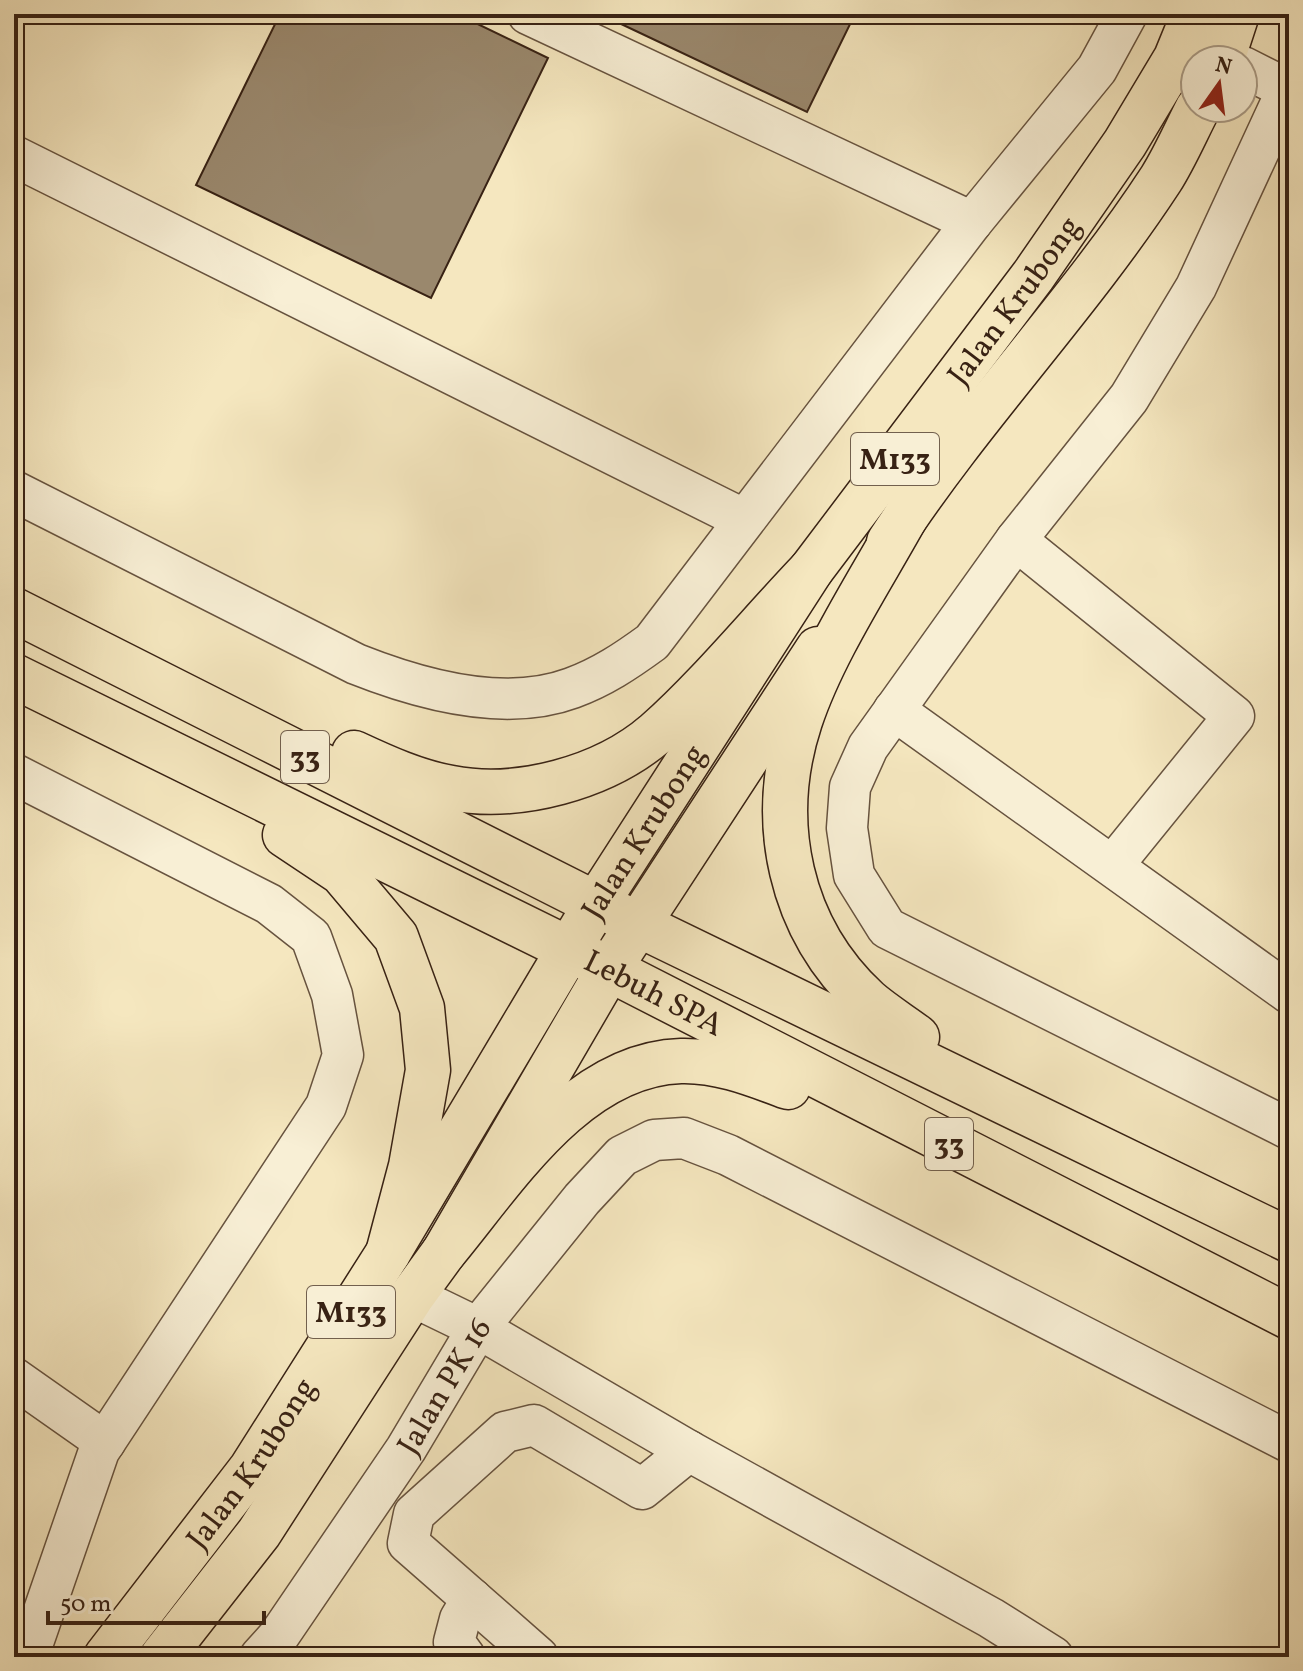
<svg xmlns="http://www.w3.org/2000/svg" width="1303" height="1671" font-family="Vollkorn,serif">
<rect width="100%" height="100%" fill="#f5e7bf"/>
<filter id="stains"><feTurbulence type="fractalNoise" baseFrequency=".0025" numOctaves="4"/><feColorMatrix values="0 0 0 0 .2 0 0 0 0 .09 0 0 0 0 .02 0 0 0 .5 -.17"/></filter>
<radialGradient id="worn" r=".72"><stop offset=".6" stop-color="#630" stop-opacity="0"/><stop offset="1" stop-color="#630" stop-opacity=".3"/></radialGradient>
<path fill="#9a886d" stroke="#382214" stroke-width="2" d="M 280,14 L 457,14 L 548,58 L 431,298 L 196,185 Z
M 600,14 L 855,14 L 807,112 Z"/>
<g fill="none" stroke-linecap="round" stroke-linejoin="round">
<g stroke="#67533f" stroke-width="43">
<g id="minor">
<path d="M 528,14 L 972,222"/>
<path d="M 1243,67 L 1289,90"/>
<path d="M 1289,86 L 1196,287 L 1129,398 L 1016,540 L 868,747 L 850,787 L 847,828 L 854,875 L 887,928 L 1289,1129"/>
<path d="M 14,156 L 743,519"/>
<path d="M 14,491 L 356,664 C 419,689 505,713 572,688 C 602,677 626,661 652,642 L 972,222 L 1097,69 L 1127,14"/>
<path d="M 1016,540 L 1234,716 L 1114,864"/>
<path d="M 894,710 L 1289,993"/>
<path d="M 14,774 L 269,904 L 311,937 L 332,995 L 343,1055 L 326,1106 L 99,1451 L 28,1657"/>
<path d="M 412,1296 L 478,1328 L 689,1451 L 991,1618 L 1053,1657"/>
<path d="M 14,1378 L 105,1442"/>
<path id="s1" d="M 260,1657 L 278,1637 L 406,1449 L 478,1328 L 582,1199 L 622,1156 L 654,1140 L 684,1138 L 728,1155 L 1289,1442"/>
<path d="M 465,1657 L 454,1642 L 460,1619 L 472,1599"/>
<path d="M 538,1657 L 408,1543 L 414,1514 L 505,1432 L 534,1425 L 642,1489 L 689,1451"/>
</g>
</g>
<g stroke="#382214" stroke-width="47">
<g id="major">
<path d="M 1222,60 L 1237,14"/>
<path d="M 889,542 C 972,415 1078,306 1161,179 C 1175,157 1186,131 1198,108"/>
<path id="s2" d="M 106,1657 L 251,1469 L 388,1253 L 596,904 L 811,570 L 1033,276 L 1125,143 L 1176,58 L 1194,14"/>
<path d="M 162,1657 L 259,1533 L 412,1296 L 444,1252 L 609,969 L 818,649"/>
</g>
</g>
<g stroke="#382214" stroke-width="47">
<g id="highway">
<path d="M 910,509 C 874,575 823,651 800,721 C 767,821 789,928 868,1001 C 883,1014 901,1025 917,1037"/>
<path d="M 14,610 L 596,904 L 1289,1240"/>
<path id="s3" d="M 14,676 L 609,969 L 1289,1317"/>
<path d="M 354,753 C 384,767 417,782 451,788 C 518,801 604,778 656,733 C 710,685 761,622 811,570"/>
<path d="M 285,835 L 342,873 L 396,937 L 422,1008 L 428,1070 L 411,1166 L 388,1253"/>
<path d="M 444,1252 C 504,1180 576,1064 681,1061 C 718,1060 753,1074 788,1087"/>
</g>
</g>
<use href="#minor" stroke="#f8efd5" stroke-width="40"/>
<use href="#major" stroke="#f5e7bf" stroke-width="44"/>
<use href="#highway" stroke="#f5e7bf" stroke-width="44"/>
</g>
<g text-anchor="middle" stroke-width="6" stroke-linejoin="round" paint-order="stroke">
<g fill="#f8efd5" stroke="#72604e" stroke-width="2">
<rect x="851" y="433" width="88" height="52" rx="6"/>
<rect x="281" y="731" width="48" height="52" rx="6"/>
<rect x="925" y="1118" width="48" height="52" rx="6"/>
<rect x="307" y="1286" width="88" height="52" rx="6"/>
</g>
<g font-size="30" font-weight="bold" fill="#382214">
<text x="895" y="469">M133</text>
<text x="305" y="767">33</text>
<text x="949" y="1154">33</text>
<text x="351" y="1322">M133</text>
</g>
<g font-size="32" fill="#382214" stroke="#f8efd5">
<text dy="11" stroke="none"><textPath href="#s2" startOffset="1634">Jalan Krubong</textPath></text>
<text dy="11" stroke="none"><textPath href="#s2" startOffset="986">Jalan Krubong</textPath></text>
<text dy="11" stroke="none"><textPath href="#s3" startOffset="714">Lebuh SPA</textPath></text>
<text dy="11" stroke="none"><textPath href="#s1" startOffset="328">Jalan PK 16</textPath></text>
<text dy="11" stroke="none"><textPath href="#s2" startOffset="242">Jalan Krubong</textPath></text>
</g>
</g>
<rect width="1303" height="1671" fill="none" stroke="#f5e7bf" stroke-width="48"/>
<rect x="16" y="16" width="1271" height="1639" fill="none" stroke="#382214" stroke-width="4"/>
<rect x="24" y="24" width="1255" height="1623" fill="none" stroke="#382214" stroke-width="2"/>
<g transform="translate(1219 84) rotate(14)"><circle r="38" fill="#f8efd5" stroke="#ab9d88" stroke-width="2"/>
<path d="M0-6L14 30L0 20L-14 30Z" fill="#8f2418"/>
<text y="-12" font-size="22" font-weight="bold" text-anchor="middle" fill="#382214">N</text>
</g>
<path d="M48 1611v12h216v-12" fill="none" stroke="#382214" stroke-width="4"/>
<text x="60" y="1611" font-size="24" fill="#382214" stroke="#f8efd5" stroke-width="6" paint-order="stroke">50 m</text>
<rect width="100%" height="100%" filter="url(#stains)"/>
<rect width="100%" height="100%" fill="url(#worn)"/>
</svg>
